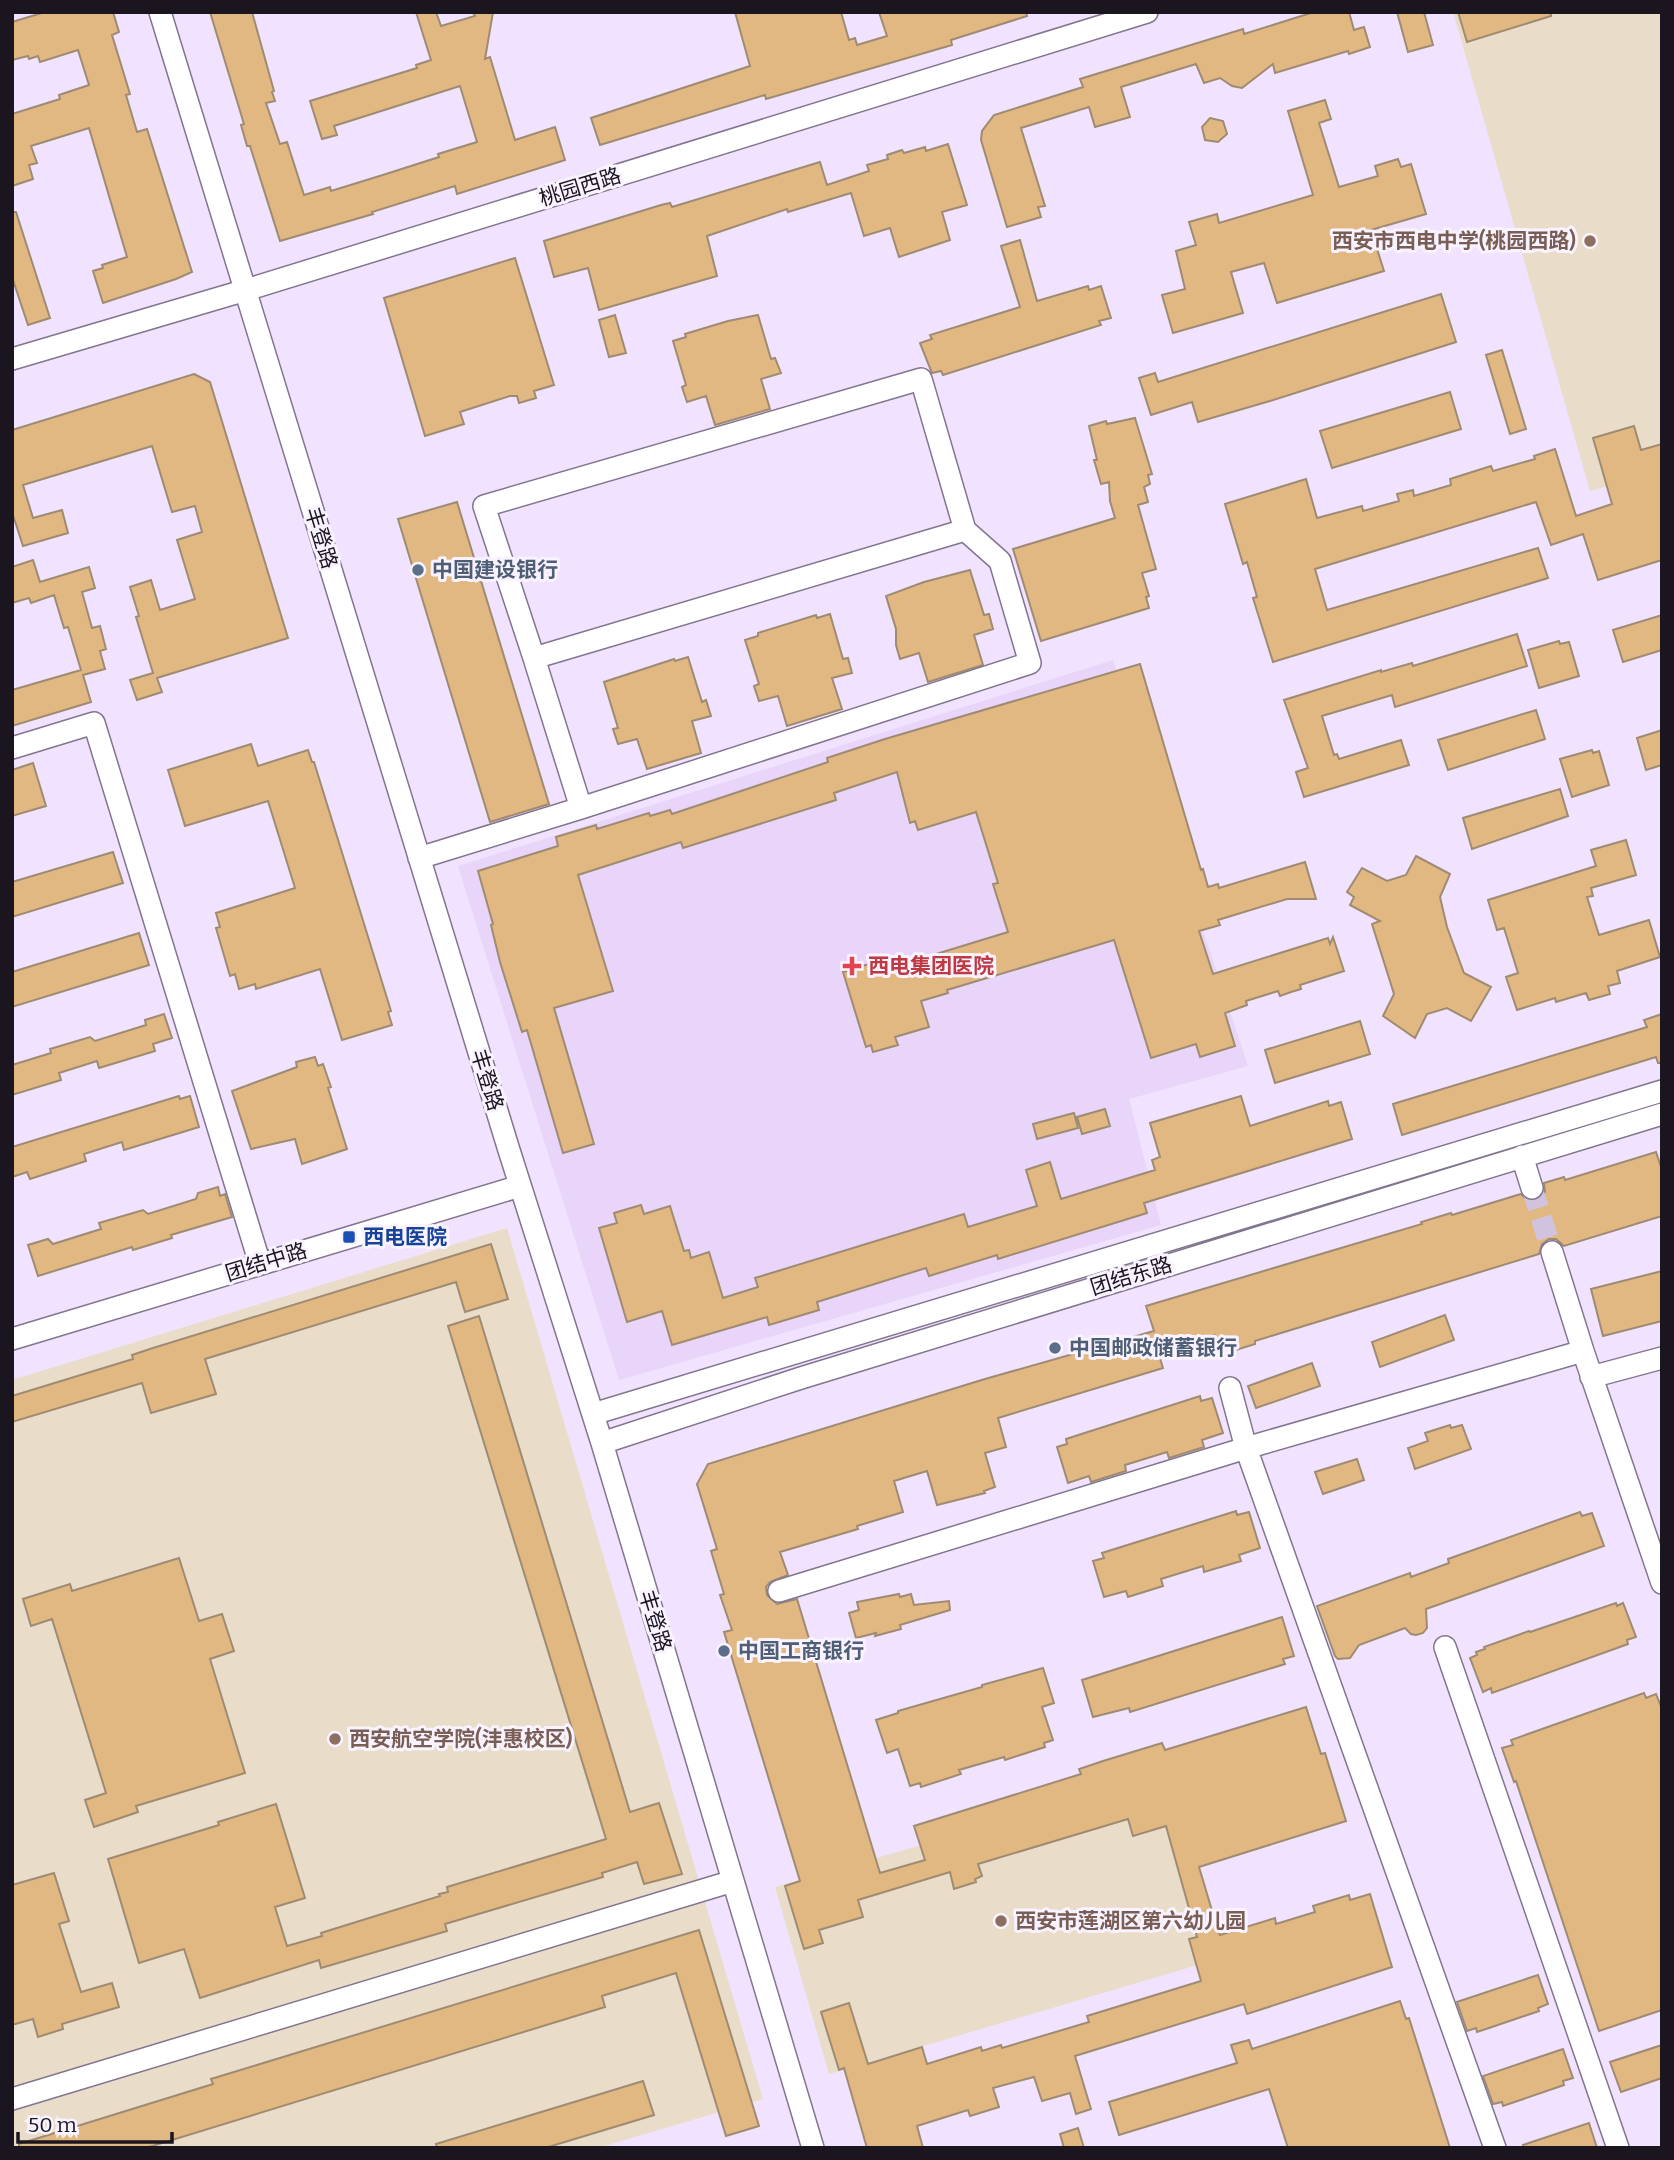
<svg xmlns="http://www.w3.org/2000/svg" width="1674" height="2160" font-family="Bitter,'Noto Sans SC',serif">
<rect width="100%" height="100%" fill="#f1e2ff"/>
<path fill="#e8d5f9" d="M 1113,660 L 1248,1066 L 1129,1099 L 1161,1225 L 619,1380 L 458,866 Z"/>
<path fill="#e9ddc9" d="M 1453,12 L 1662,12 L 1662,471 L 1590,491 Z
M 507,1228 L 763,2099 L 598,2148 L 12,2148 L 12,1380 Z
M 1170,1774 L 1228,1956 L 829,2074 L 775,1887 Z"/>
<path fill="#e2b882" stroke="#9f8b72" stroke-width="2" d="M 45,12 L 113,12 L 119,32 L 112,35 L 130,94 L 126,95 L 137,132 L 147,129 L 192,272 L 176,279 L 103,303 L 93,271 L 103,268 L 102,265 L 127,257 L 89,128 L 31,146 L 37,163 L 29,165 L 33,179 L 12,186 L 12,114 L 60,99 L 59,95 L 89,85 L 78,50 L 40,62 L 38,56 L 29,59 L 28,56 L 12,60 L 12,22 Z
M 210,12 L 252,12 L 274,91 L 272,92 L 275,101 L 266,103 L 280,144 L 287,142 L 304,195 L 330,187 L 331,191 L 386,174 L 439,157 L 438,154 L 477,142 L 460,86 L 334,126 L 337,135 L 322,139 L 310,101 L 417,68 L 416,65 L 431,60 L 416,12 L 436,12 L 441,26 L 475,16 L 473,12 L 493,12 L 485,59 L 490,57 L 515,140 L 555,127 L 565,160 L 457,194 L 455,186 L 372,212 L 373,214 L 280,241 L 250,146 L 247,146 L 241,125 L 244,124 Z
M 735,12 L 841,12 L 849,40 L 855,38 L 857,45 L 887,36 L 879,12 L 1026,12 L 1027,16 L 951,40 L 952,45 L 766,99 L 765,95 L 600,145 L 591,118 L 750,66 Z
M 1314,12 L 1349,12 L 1354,30 L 1364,27 L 1370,47 L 1349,54 L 1348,51 L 1275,73 L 1273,64 L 1242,88 L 1232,86 L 1220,78 L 1204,83 L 1196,64 L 1121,87 L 1130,117 L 1095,127 L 1089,107 L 1021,128 L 1045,206 L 1038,207 L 1041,217 L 1007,227 L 981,140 L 982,131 L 994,115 L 1083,87 L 1080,79 L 1243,29 L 1244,34 Z
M 1397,12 L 1424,12 L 1433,45 L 1408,52 Z
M 1458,12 L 1551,12 L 1551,16 L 1467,42 Z
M 1325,100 L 1331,119 L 1319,123 L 1339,187 L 1378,176 L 1375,166 L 1398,159 L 1401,167 L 1411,164 L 1426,214 L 1371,230 L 1384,271 L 1277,303 L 1264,263 L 1231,272 L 1243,313 L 1173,333 L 1162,295 L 1185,289 L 1176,251 L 1196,245 L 1189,222 L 1217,214 L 1219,223 L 1313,195 L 1288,111 Z
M 1210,118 L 1223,121 L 1227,134 L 1218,142 L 1205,140 L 1202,127 Z
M 948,144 L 967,205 L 942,212 L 950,240 L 899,257 L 890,228 L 864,236 L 851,193 L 788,212 L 787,209 L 707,236 L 717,276 L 599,310 L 588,268 L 554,277 L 544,241 L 661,205 L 670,203 L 672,207 L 820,162 L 827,185 L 869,171 L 867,165 L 888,159 L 887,155 L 902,150 L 904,153 L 925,147 L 926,151 Z
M 12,212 L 16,212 L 50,318 L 28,325 L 12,277 Z
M 1020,240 L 1037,301 L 1088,286 L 1089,290 L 1101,286 L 1111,318 L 1099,321 L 1101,325 L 943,375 L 941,371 L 932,373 L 920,343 L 932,339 L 930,335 L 1020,307 L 1001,246 Z
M 515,258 L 554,385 L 534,391 L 536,398 L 519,403 L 517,396 L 510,396 L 460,412 L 464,424 L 425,436 L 384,298 Z
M 1441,294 L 1456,342 L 1270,401 L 1198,422 L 1192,402 L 1151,415 L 1139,378 L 1155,373 L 1158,382 Z
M 615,315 L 626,353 L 609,357 L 599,320 Z
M 758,315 L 771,359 L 775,358 L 781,373 L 761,379 L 770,409 L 715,425 L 706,396 L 687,402 L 682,387 L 686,385 L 673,341 L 686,337 L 685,334 L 728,321 Z
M 1502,350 L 1526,429 L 1510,434 L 1486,355 Z
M 194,374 L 210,382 L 288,638 L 157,678 L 162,692 L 137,700 L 130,680 L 153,673 L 136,617 L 139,616 L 130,587 L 151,580 L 160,610 L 195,599 L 177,540 L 202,532 L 195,506 L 172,512 L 152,446 L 23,485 L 33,518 L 62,510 L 68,533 L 23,546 L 12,512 L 12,430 Z
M 1450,392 L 1461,429 L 1332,468 L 1320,431 Z
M 1135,418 L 1152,474 L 1148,475 L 1150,484 L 1144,487 L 1148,502 L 1138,505 L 1156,569 L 1142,573 L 1149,596 L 1146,597 L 1149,608 L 1041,641 L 1013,549 L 1115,518 L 1110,501 L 1109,482 L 1101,484 L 1094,460 L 1097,460 L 1089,426 L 1106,421 L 1107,424 Z
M 1634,426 L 1641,450 L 1662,444 L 1662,560 L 1598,580 L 1583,534 L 1551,545 L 1536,502 L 1315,569 L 1327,610 L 1538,548 L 1548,578 L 1273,662 L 1253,598 L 1257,597 L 1247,562 L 1243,564 L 1225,504 L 1306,479 L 1317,518 L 1362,506 L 1363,511 L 1399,501 L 1397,494 L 1413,490 L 1414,496 L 1451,485 L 1450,479 L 1491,466 L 1493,471 L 1535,459 L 1534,456 L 1555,449 L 1576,516 L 1612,504 L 1593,438 Z
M 457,502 L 549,804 L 490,822 L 398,519 Z
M 33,560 L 40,582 L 89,567 L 95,588 L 82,592 L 92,628 L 100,626 L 106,649 L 100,651 L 105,669 L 83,675 L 91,702 L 12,726 L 12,690 L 81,670 L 68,627 L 64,628 L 54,595 L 31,603 L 29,598 L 12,603 L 12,567 Z
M 970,570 L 984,615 L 989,614 L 993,629 L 974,635 L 983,665 L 928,682 L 919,653 L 900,659 L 896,645 L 896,629 L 886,596 L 924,582 Z
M 830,614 L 843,659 L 848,658 L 852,673 L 832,678 L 842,709 L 787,726 L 778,696 L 759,701 L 754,686 L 759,684 L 745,640 L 758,636 L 758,633 L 816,615 L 817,618 Z
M 1662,615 L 1662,650 L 1623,662 L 1613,630 Z
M 1517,634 L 1527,666 L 1395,707 L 1392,695 L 1322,716 L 1334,755 L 1337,754 L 1339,759 L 1401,740 L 1409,765 L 1304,797 L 1296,772 L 1308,768 L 1284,700 L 1381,670 L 1381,672 L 1412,663 L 1413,666 Z
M 1559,641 L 1560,644 L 1569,642 L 1579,676 L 1539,688 L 1528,650 Z
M 688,657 L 702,702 L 706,700 L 711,716 L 692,721 L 701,753 L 647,769 L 637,739 L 618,744 L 613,729 L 618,728 L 604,682 L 674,659 L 675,661 Z
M 1140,664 L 1201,870 L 1203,869 L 1208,887 L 1218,884 L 1219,888 L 1305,862 L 1316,899 L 1287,899 L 1218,920 L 1220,925 L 1199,931 L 1213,974 L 1328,938 L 1330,944 L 1333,937 L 1344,971 L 1300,985 L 1301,989 L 1291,992 L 1280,996 L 1278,991 L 1246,1001 L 1247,1005 L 1225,1013 L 1235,1046 L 1200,1057 L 1196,1044 L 1151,1058 L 1114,940 L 947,990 L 948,993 L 921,1001 L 929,1027 L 895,1037 L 898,1045 L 873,1052 L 871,1045 L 866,1047 L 843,972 L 895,956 L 897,966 L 1008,932 L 993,884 L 998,883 L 976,812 L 918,830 L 915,821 L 910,823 L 897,772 L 834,793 L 836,800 L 683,848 L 681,842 L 578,875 L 613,991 L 554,1008 L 594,1144 L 563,1153 L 527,1030 L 522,1032 L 500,962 L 491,925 L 493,924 L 478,871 L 558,846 L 556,837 L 596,825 L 597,829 L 649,813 L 650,816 L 670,810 L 672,814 L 828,762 L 827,758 L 885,739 Z
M 1536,710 L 1545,739 L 1448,770 L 1438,740 Z
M 1662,730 L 1662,765 L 1646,770 L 1637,738 Z
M 251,744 L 258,766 L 308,750 L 312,762 L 314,762 L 391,1011 L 388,1012 L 392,1025 L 342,1040 L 320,969 L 256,989 L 255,984 L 239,989 L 235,974 L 230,976 L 216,928 L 220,927 L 216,913 L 295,888 L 268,801 L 185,826 L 168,770 Z
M 1592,750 L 1593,753 L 1599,751 L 1609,785 L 1572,797 L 1560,759 Z
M 33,763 L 46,806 L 12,816 L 12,770 Z
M 1560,789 L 1568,816 L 1472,849 L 1463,818 Z
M 1626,840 L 1636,875 L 1591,888 L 1593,896 L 1587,897 L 1599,935 L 1649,920 L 1660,957 L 1617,971 L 1620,983 L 1608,986 L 1610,994 L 1589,1000 L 1586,993 L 1556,1002 L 1555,998 L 1517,1010 L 1506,977 L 1518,973 L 1504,928 L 1497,930 L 1488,900 L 1596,866 L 1591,850 Z
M 113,852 L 123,883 L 12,917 L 12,882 Z
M 1416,856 L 1450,874 L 1440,897 L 1447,927 L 1464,973 L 1491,987 L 1471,1021 L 1447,1008 L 1427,1014 L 1415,1038 L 1383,1016 L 1394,994 L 1372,924 L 1380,921 L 1350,905 L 1354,897 L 1347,892 L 1362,868 L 1387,881 L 1406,875 Z
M 139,933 L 149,965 L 12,1007 L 12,972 Z
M 164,1014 L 172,1038 L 153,1044 L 155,1051 L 99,1068 L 97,1061 L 59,1073 L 61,1080 L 12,1095 L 12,1065 L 51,1053 L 50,1049 L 90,1037 L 95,1041 L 146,1025 L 145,1020 Z
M 1662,1014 L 1662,1063 L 1658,1063 L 1656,1057 L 1402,1135 L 1393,1104 L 1647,1027 L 1644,1020 Z
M 1360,1021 L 1370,1054 L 1275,1083 L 1265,1050 Z
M 315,1057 L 318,1066 L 323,1064 L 331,1087 L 328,1088 L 347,1149 L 302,1164 L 295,1139 L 251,1149 L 232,1091 L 297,1067 L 296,1062 Z
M 179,1096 L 180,1099 L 190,1096 L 199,1127 L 124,1150 L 122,1142 L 84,1154 L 86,1161 L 30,1179 L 27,1172 L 12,1177 L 12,1147 Z
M 1241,1096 L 1250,1126 L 1328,1101 L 1329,1106 L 1341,1102 L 1352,1139 L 1144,1203 L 1147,1213 L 998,1259 L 997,1255 L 929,1276 L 926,1268 L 817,1302 L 819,1310 L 769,1325 L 767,1317 L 672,1345 L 662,1311 L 627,1322 L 599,1228 L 617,1223 L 614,1213 L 641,1205 L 644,1214 L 670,1206 L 684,1251 L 689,1250 L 691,1258 L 709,1252 L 723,1298 L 758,1287 L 755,1278 L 964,1214 L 968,1227 L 1037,1206 L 1026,1170 L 1050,1162 L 1061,1199 L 1155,1170 L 1152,1160 L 1160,1157 L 1150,1123 Z
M 1105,1109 L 1110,1126 L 1082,1134 L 1077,1117 Z
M 1074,1113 L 1078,1128 L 1037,1139 L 1033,1124 Z
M 1656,1152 L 1662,1170 L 1662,1216 L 1564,1246 L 1556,1239 L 1549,1239 L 1542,1244 L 1539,1254 L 1255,1341 L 1255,1344 L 1236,1350 L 1233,1338 L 1217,1343 L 1215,1335 L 1158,1352 L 1163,1368 L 998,1418 L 1006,1447 L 985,1453 L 995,1487 L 984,1491 L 985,1493 L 937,1505 L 927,1471 L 894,1481 L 903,1512 L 857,1526 L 858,1529 L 780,1552 L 788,1575 L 770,1582 L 766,1587 L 767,1595 L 777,1604 L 797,1599 L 880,1873 L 925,1860 L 914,1826 L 1081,1774 L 1079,1769 L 1103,1761 L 1162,1743 L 1165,1750 L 1306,1707 L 1321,1754 L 1325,1753 L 1346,1821 L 1199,1867 L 1218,1931 L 1220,1935 L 1275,1918 L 1276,1924 L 1315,1912 L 1313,1906 L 1349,1895 L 1350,1900 L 1370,1894 L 1392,1967 L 1247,2014 L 1244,2004 L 1075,2056 L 1091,2109 L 1076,2114 L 1070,2093 L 1042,2101 L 1034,2077 L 993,2088 L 999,2107 L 970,2116 L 968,2110 L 917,2126 L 923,2148 L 867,2148 L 844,2068 L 839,2070 L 821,2012 L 849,2003 L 868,2064 L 922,2047 L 927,2064 L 981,2047 L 982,2051 L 1001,2045 L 1002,2048 L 1089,2022 L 1087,2016 L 1201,1981 L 1189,1939 L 1197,1937 L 1166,1826 L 1133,1836 L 1128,1819 L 978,1864 L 982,1876 L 975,1879 L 976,1882 L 954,1889 L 950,1872 L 858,1900 L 863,1917 L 819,1930 L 823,1943 L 804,1949 L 785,1886 L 800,1881 L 724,1632 L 732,1630 L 720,1595 L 724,1594 L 711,1551 L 717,1549 L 697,1484 L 708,1464 L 985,1379 L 1154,1331 L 1146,1306 L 1422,1224 L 1421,1222 L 1451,1213 L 1452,1215 L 1521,1194 L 1528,1201 L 1535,1201 L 1545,1192 L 1544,1183 L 1564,1177 L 1565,1180 Z
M 218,1187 L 220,1196 L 225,1194 L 232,1217 L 171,1235 L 172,1238 L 133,1250 L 132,1247 L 38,1276 L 28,1245 L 48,1239 L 53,1244 L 101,1229 L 99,1223 L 143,1210 L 148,1214 L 196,1199 L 198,1193 Z
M 491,1244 L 508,1299 L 465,1312 L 456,1282 L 205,1359 L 216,1394 L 151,1413 L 142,1383 L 12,1422 L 12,1396 L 133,1359 L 132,1355 L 153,1348 Z
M 1662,1271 L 1662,1321 L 1603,1336 L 1591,1289 Z
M 1445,1315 L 1454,1340 L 1380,1367 L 1372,1342 Z
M 479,1316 L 630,1812 L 659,1803 L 682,1874 L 644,1884 L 637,1862 L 602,1873 L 603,1877 L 445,1924 L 447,1931 L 321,1968 L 319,1960 L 200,1998 L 184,1949 L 139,1963 L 108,1859 L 219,1825 L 218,1822 L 276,1804 L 305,1898 L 275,1907 L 287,1946 L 322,1936 L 321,1933 L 440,1896 L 439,1894 L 448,1892 L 447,1887 L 606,1839 L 448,1326 Z
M 1312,1363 L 1320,1386 L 1256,1408 L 1248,1386 Z
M 1200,1396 L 1201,1401 L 1212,1398 L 1223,1433 L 1202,1440 L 1204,1447 L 1169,1458 L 1167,1452 L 1125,1465 L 1126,1471 L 1091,1482 L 1089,1476 L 1068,1483 L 1057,1447 L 1067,1444 L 1066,1439 Z
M 1450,1425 L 1451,1428 L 1462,1425 L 1471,1449 L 1415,1469 L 1408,1448 L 1428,1441 L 1425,1433 Z
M 1357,1459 L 1364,1480 L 1323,1494 L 1315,1472 Z
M 1236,1511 L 1237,1515 L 1249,1512 L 1260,1548 L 1239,1555 L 1241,1561 L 1204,1572 L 1203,1566 L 1161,1579 L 1163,1586 L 1128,1597 L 1126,1591 L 1104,1597 L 1093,1561 L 1104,1558 L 1102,1553 Z
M 1580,1512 L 1582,1516 L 1592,1513 L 1604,1546 L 1426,1609 L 1427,1628 L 1423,1633 L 1416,1635 L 1411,1634 L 1405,1628 L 1359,1645 L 1350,1658 L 1338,1659 L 1335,1656 L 1317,1606 L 1410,1573 L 1411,1577 L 1449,1563 L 1448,1559 Z
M 179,1558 L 199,1621 L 222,1614 L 234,1651 L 210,1659 L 245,1773 L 136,1806 L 138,1812 L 94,1827 L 85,1800 L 106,1793 L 52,1619 L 31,1626 L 23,1599 L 70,1584 L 72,1591 Z
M 899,1594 L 900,1597 L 911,1594 L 914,1605 L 949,1601 L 950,1610 L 900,1625 L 901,1629 L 875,1636 L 876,1633 L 856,1638 L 849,1613 L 859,1610 L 857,1602 Z
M 1616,1603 L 1617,1606 L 1623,1603 L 1636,1637 L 1627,1640 L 1628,1644 L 1492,1693 L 1491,1688 L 1483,1692 L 1470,1658 L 1477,1655 L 1476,1652 L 1485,1649 L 1484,1647 L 1529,1631 L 1530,1632 Z
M 1282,1617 L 1294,1656 L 1283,1659 L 1285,1664 L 1130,1712 L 1129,1708 L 1093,1717 L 1082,1680 Z
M 1043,1668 L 1054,1703 L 1042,1707 L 1053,1740 L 1044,1743 L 1045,1747 L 1005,1760 L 1004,1757 L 959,1770 L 961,1774 L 921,1787 L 920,1783 L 910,1786 L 898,1749 L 887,1753 L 876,1720 L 898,1713 L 898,1711 L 982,1687 L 982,1685 Z
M 1644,1693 L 1646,1698 L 1656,1694 L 1662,1709 L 1662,2010 L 1599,2031 L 1516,1781 L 1514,1782 L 1502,1748 L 1513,1745 L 1511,1740 Z
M 54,1873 L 69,1921 L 59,1924 L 81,1992 L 112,1983 L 119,2007 L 62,2024 L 63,2029 L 38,2037 L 33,2019 L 12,2025 L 12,1885 Z
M 699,1930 L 759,2126 L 726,2136 L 676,1973 L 602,1996 L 605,2007 L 146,2148 L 19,2148 L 19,2144 L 213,2084 L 211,2079 Z
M 1538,1975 L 1548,2004 L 1538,2008 L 1539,2011 L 1489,2028 L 1477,2032 L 1476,2028 L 1467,2031 L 1457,2002 Z
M 1400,2001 L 1406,2019 L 1409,2018 L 1450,2148 L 1288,2148 L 1269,2089 L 1119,2135 L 1109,2102 L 1237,2063 L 1231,2045 L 1249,2040 L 1252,2049 Z
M 1662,2045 L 1662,2078 L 1621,2092 L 1610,2062 Z
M 1563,2049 L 1573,2078 L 1563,2081 L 1564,2085 L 1503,2106 L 1502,2102 L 1493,2104 L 1483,2076 Z
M 643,2081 L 654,2115 L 545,2148 L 437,2148 L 436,2144 Z
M 1589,2123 L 1597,2148 L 1524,2148 L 1523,2145 Z
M 1078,2128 L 1084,2148 L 1064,2148 L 1060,2134 Z"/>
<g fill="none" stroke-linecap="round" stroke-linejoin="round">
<path stroke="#d1c3de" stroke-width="21" stroke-dasharray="21 10" stroke-linecap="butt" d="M 1532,1188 L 1552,1252"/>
<g stroke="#82758f" stroke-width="24">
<path id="minor" d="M 160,12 L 508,1147 L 602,1443 L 813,2148
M 12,359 L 246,290 L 1147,12
M 534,658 L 581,808
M 12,748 L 94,723 L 260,1264
M 419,858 L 581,808 L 1030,663 L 1000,561 L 965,530 L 921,379 L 484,506 L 534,658 L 965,530
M 1522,1156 L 1532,1188
M 1552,1252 L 1583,1351 L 1662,1583
M 12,1339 L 520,1186
M 1591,1377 L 1662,1358
M 1230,1388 L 1246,1448 L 1495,2148
M 593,1414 L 1662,1091
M 602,1443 L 801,1378 L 1662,1114
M 779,1591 L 1246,1448 L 1583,1351
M 1445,1647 L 1618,2148
M 12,2099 L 733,1881"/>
</g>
<use href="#minor" stroke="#fff" stroke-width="21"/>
</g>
<g fill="#8d6e63" stroke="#f9f3ff" stroke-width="2.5">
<circle cx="1590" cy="241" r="7"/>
<circle cx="335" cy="1739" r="7"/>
<circle cx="1001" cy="1921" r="7"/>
</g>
<g fill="#5c6f8a" stroke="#f9f3ff" stroke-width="2.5">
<circle cx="418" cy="570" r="7"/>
<circle cx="1055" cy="1348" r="7"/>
<circle cx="724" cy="1651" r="7"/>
</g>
<path fill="#e0444e" stroke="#f9f3ff" stroke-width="2.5" d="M848.5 955.5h7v7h7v7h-7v7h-7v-7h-7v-7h7z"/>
<rect fill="#1a4fb4" stroke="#f9f3ff" stroke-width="2.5" x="342" y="1230" width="14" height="14" rx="3.5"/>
<g text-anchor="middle" stroke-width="6" stroke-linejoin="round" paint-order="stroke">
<g font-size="21" fill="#1b1520" stroke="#f9f3ff">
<text transform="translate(580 187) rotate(-17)" y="7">桃园西路</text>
<text transform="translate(321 538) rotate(73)" y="7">丰登路</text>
<text transform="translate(487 1080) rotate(73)" y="7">丰登路</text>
<text transform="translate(266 1262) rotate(-17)" y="7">团结中路</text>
<text transform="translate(1131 1276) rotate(-17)" y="7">团结东路</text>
<text transform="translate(655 1621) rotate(73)" y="7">丰登路</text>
</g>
<g font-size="21" font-weight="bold" fill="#785e54" stroke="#f9f3ff" text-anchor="start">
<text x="1576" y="248" text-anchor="end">西安市西电中学(桃园西路)</text>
<text x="349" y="1746">西安航空学院(沣惠校区)</text>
<text x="1015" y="1928">西安市莲湖区第六幼儿园</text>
</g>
<g font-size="21" font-weight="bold" fill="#4e5e75" stroke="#f9f3ff" text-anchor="start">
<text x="432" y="577">中国建设银行</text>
<text x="1069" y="1355">中国邮政储蓄银行</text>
<text x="738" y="1658">中国工商银行</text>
</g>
<g font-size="21" font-weight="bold" fill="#be3a42" stroke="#f9f3ff" text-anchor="start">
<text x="868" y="973">西电集团医院</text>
</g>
<g font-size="21" font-weight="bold" fill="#164399" stroke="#f9f3ff" text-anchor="start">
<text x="363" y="1244">西电医院</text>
</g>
</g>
<rect width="1674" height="2160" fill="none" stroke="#1b1520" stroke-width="28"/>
<path d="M18 2132v10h154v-10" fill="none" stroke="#1b1520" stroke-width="3.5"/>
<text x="28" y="2132" font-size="21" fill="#1b1520" stroke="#f9f3ff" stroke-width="5" paint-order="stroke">50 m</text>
</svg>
